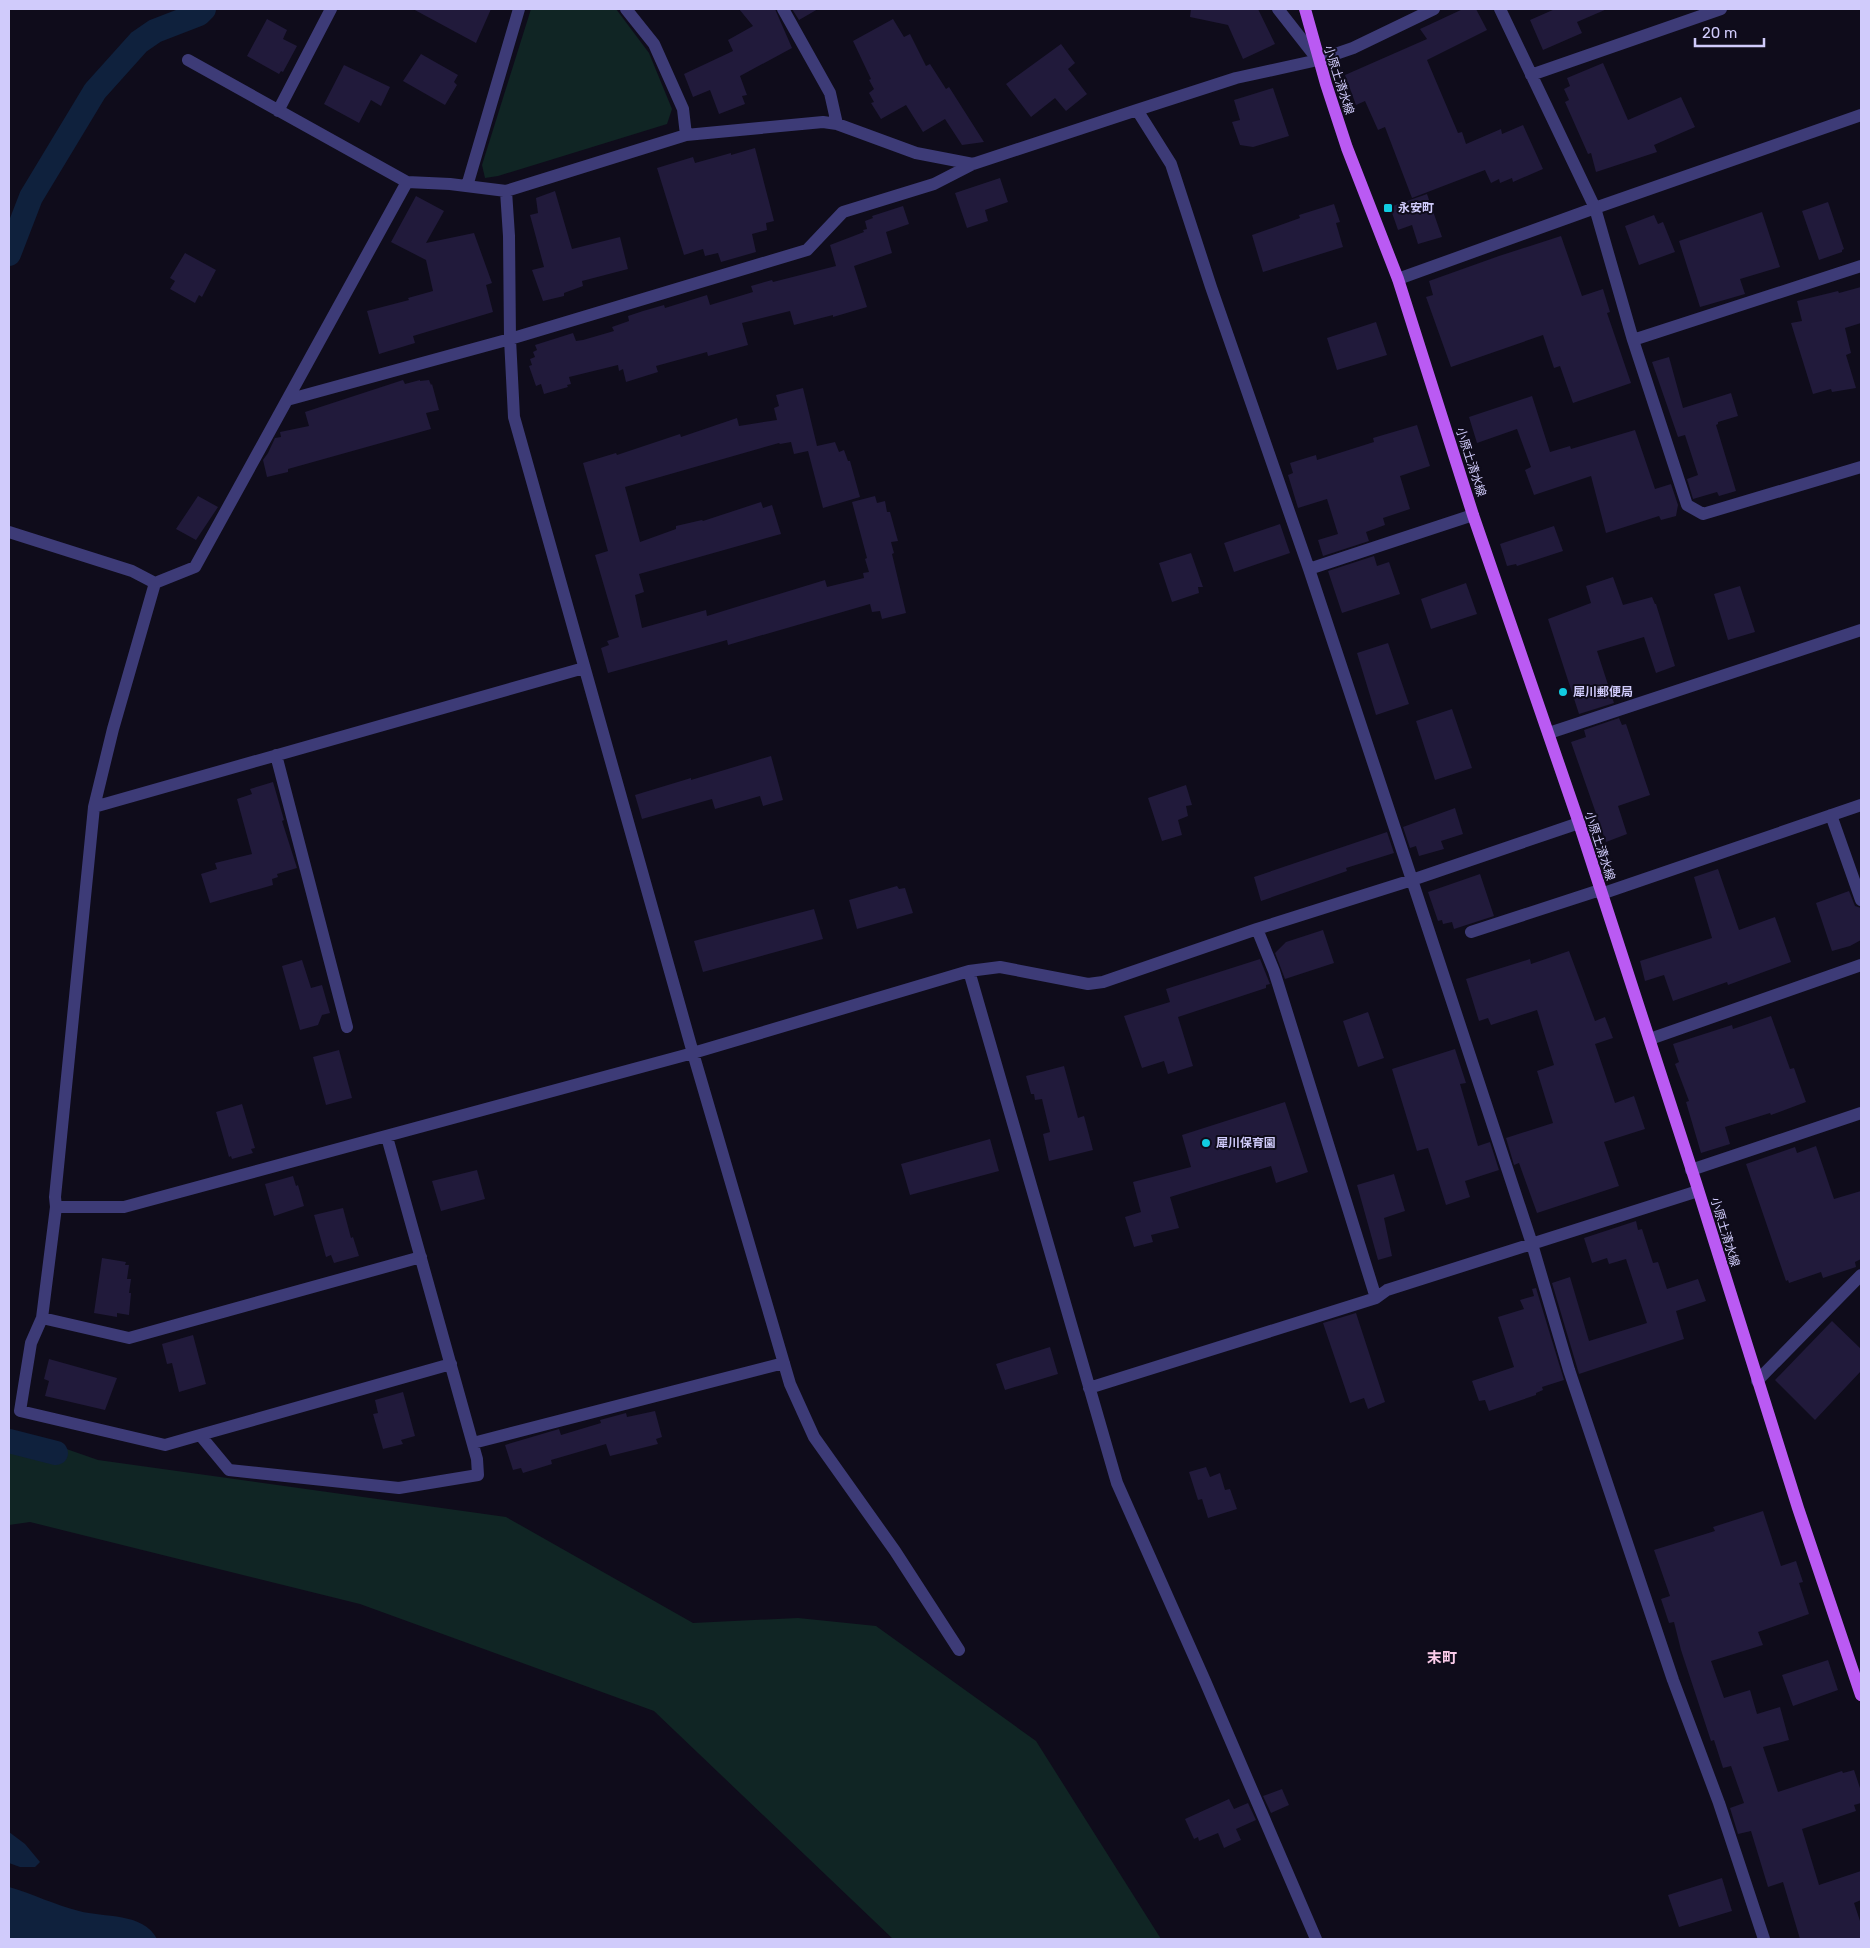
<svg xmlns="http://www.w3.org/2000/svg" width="1870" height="1948" font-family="Rubik,'Noto Sans JP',sans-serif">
<rect width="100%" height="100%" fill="#0f0c1b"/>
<path fill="#102524" d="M 531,9 L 616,9 L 649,53 L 672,109 L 667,124 L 498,176 L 485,178 L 482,165 Z
M 9,1429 L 98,1460 L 506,1517 L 693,1623 L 798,1618 L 876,1626 L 1036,1741 L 1161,1939 L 893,1939 L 654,1711 L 360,1604 L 30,1522 L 9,1525 Z"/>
<path fill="#0f213d" d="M 9,1832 L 25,1844 L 40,1862 L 35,1867 L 20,1867 L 9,1863 Z
M 9,1887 C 33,1894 55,1905 79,1911 C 104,1918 143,1912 157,1939 L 9,1939 Z"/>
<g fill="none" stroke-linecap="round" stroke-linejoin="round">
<path stroke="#0f213d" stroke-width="24" d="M 9,254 L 31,197 L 95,91 L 139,42 L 155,31 L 199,14 L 204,9
M 9,1441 L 56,1453"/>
</g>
<path fill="#211a3b" d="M 413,9 L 491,9 L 476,43 Z
M 739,9 L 775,9 L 792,48 L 740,76 L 747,95 L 742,96 L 745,104 L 719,114 L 710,90 L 693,97 L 684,74 L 733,51 L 728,40 L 753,26 Z
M 792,9 L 818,9 L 799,20 Z
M 1191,9 L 1258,9 L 1275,44 L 1243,59 L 1228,25 L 1190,17 Z
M 1463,9 L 1476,9 L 1487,30 L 1427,60 L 1458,133 L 1462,132 L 1466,144 L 1501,129 L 1502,134 L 1523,125 L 1543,169 L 1513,182 L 1512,178 L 1500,183 L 1499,179 L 1491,183 L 1485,170 L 1412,198 L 1385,127 L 1378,130 L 1365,101 L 1356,105 L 1345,75 L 1427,39 L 1420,29 Z
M 1555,9 L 1607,9 L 1577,22 L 1582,33 L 1543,50 L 1530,20 Z
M 267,19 L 287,30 L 283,39 L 297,46 L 283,72 L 281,71 L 279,74 L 247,56 Z
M 893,19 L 904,37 L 910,34 L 926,66 L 930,64 L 946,89 L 949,87 L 984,142 L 962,145 L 945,119 L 923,132 L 906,105 L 881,119 L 871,103 L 874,102 L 869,93 L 874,89 L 869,80 L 871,79 L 853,41 Z
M 1061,44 L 1075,63 L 1068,69 L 1087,94 L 1066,111 L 1055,98 L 1031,117 L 1006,84 Z
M 421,54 L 458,75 L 454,82 L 457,85 L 445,105 L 403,81 Z
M 1603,63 L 1628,120 L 1681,97 L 1695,127 L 1654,145 L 1657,152 L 1596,172 L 1591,153 L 1588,154 L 1565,102 L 1569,100 L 1564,89 L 1570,86 L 1567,78 Z
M 344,65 L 390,87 L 381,106 L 371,100 L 359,123 L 324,104 Z
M 1273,88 L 1289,136 L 1253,147 L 1240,145 L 1232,122 L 1240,120 L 1234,100 Z
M 755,148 L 774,221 L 766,223 L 767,230 L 752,234 L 756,252 L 721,262 L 718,253 L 705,256 L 703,249 L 684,255 L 657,168 L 693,157 L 695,163 L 731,153 L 731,155 Z
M 1000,178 L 1008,202 L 985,210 L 988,221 L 967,228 L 955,193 Z
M 555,191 L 572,249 L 620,237 L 628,269 L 582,281 L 583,286 L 564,293 L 564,296 L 543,301 L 532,270 L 544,267 L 530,215 L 538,213 L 536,198 Z
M 1427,194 L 1442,237 L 1418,244 L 1412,225 L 1398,230 L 1390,207 Z
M 416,196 L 444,211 L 426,243 L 474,233 L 492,283 L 486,285 L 493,312 L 413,336 L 415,343 L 379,354 L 367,311 L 409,300 L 408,298 L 433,291 L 426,260 L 391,242 Z
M 1828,202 L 1844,249 L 1842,250 L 1842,252 L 1819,260 L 1802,211 Z
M 1334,204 L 1340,222 L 1336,223 L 1343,247 L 1263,272 L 1252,235 L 1300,218 L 1299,215 Z
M 903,206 L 909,224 L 886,232 L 892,253 L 854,266 L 867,307 L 833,317 L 833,315 L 794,325 L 790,311 L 742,323 L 748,345 L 708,356 L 707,352 L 656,366 L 658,372 L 626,382 L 623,369 L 619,371 L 618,365 L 569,377 L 571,384 L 567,385 L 568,387 L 544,394 L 541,384 L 536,386 L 529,366 L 532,365 L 530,359 L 535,357 L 533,352 L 537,350 L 535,345 L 573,333 L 576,341 L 583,340 L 614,331 L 612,327 L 629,321 L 628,316 L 643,311 L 664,305 L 665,308 L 707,295 L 710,305 L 753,292 L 751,286 L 772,280 L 773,282 L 836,266 L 830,245 L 864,232 L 863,230 L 867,229 L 865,221 L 873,218 L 872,216 Z
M 1762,212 L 1780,267 L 1740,279 L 1745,294 L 1700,307 L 1679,241 Z
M 1654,215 L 1658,224 L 1663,222 L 1675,252 L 1639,265 L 1625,226 Z
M 1561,236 L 1582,296 L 1603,289 L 1610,312 L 1607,313 L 1631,383 L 1573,403 L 1560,366 L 1554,368 L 1543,335 L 1451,367 L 1426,297 L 1433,295 L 1429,281 L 1499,256 Z
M 185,253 L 216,270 L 202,297 L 199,295 L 195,303 L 170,289 L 175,281 L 170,278 Z
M 1861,287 L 1861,323 L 1845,328 L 1851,353 L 1846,355 L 1856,388 L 1832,392 L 1831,389 L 1813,394 L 1791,323 L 1802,321 L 1797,301 L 1838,291 L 1839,293 Z
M 1376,322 L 1387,355 L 1337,370 L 1327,338 Z
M 1669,357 L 1683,408 L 1731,393 L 1738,416 L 1718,422 L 1718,424 L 1716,425 L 1736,491 L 1719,496 L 1717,492 L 1693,499 L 1687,479 L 1698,475 L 1685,435 L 1678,437 L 1652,362 Z
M 403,380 L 405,384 L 420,380 L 420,381 L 429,380 L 431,385 L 432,384 L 439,410 L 426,413 L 431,429 L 288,469 L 288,472 L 267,477 L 263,460 L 268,453 L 275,438 L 281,437 L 280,432 L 309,426 L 305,412 Z
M 803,388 L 817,446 L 835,442 L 839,452 L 844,450 L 848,461 L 850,461 L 860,497 L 823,508 L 808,451 L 794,454 L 791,442 L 780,444 L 779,443 L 625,487 L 640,542 L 676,529 L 676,526 L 702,520 L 703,521 L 761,502 L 763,508 L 772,505 L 781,534 L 639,574 L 644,592 L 635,595 L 642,628 L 706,610 L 707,616 L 825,580 L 827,587 L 864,578 L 863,573 L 869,572 L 865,559 L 867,558 L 852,502 L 875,496 L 877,503 L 885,501 L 887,512 L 890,512 L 898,541 L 891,542 L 894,553 L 892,554 L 906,613 L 882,619 L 880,611 L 872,612 L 870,604 L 728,645 L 727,640 L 608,673 L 601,648 L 609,645 L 607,641 L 619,637 L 595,555 L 608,551 L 583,463 L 616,453 L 617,455 L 680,434 L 681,437 L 737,418 L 739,426 L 777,420 L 774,408 L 779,406 L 776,395 Z
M 1532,396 L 1550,452 L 1570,446 L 1571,449 L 1635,430 L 1655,489 L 1671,484 L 1678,505 L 1676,516 L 1661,520 L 1659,516 L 1606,533 L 1591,476 L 1534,495 L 1525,470 L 1531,467 L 1517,429 L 1477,443 L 1469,417 Z
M 1417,425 L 1430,466 L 1400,476 L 1410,509 L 1383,518 L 1385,525 L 1366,532 L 1369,541 L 1323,556 L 1318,540 L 1338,534 L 1327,499 L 1298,508 L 1288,475 L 1293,473 L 1290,463 L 1316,455 L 1317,460 L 1374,442 L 1373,438 Z
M 198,496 L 218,507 L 196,540 L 176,529 Z
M 1280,524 L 1290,553 L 1234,572 L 1224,543 Z
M 1554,526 L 1563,551 L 1517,566 L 1516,564 L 1507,566 L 1500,544 Z
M 1191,553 L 1203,587 L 1198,587 L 1199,593 L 1172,602 L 1159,563 Z
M 1374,556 L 1377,566 L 1389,562 L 1400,594 L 1342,613 L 1328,571 Z
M 1613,577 L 1623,605 L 1652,597 L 1655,604 L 1656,604 L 1675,666 L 1656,673 L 1644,637 L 1597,651 L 1614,703 L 1579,714 L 1548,619 L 1591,603 L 1586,586 Z
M 1466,583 L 1477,614 L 1431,629 L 1421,599 Z
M 1740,586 L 1755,632 L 1728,640 L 1714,594 Z
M 1388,643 L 1409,704 L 1376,715 L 1357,653 Z
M 1452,709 L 1472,768 L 1435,780 L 1416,721 Z
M 1619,718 L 1622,725 L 1626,724 L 1650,795 L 1618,806 L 1627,834 L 1606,842 L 1571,742 L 1586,737 L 1584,730 Z
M 771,756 L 783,800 L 763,806 L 760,796 L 715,809 L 712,799 L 642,819 L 635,795 L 691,778 L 691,780 Z
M 273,782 L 284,820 L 282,821 L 297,868 L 277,874 L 278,877 L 272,879 L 273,885 L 210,903 L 201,874 L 217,869 L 215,863 L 252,854 L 237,799 L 252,794 L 250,789 Z
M 1186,785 L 1192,805 L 1186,806 L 1188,816 L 1178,820 L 1182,835 L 1162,841 L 1148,798 Z
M 1455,808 L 1463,834 L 1441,841 L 1444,849 L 1419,856 L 1416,846 L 1410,848 L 1403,827 Z
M 1387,832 L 1394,853 L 1346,868 L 1347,871 L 1261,901 L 1254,877 Z
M 1718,869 L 1739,930 L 1775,917 L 1791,962 L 1728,985 L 1727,982 L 1673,1001 L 1664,975 L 1645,981 L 1640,961 L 1712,938 L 1694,877 Z
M 1480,874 L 1494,916 L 1454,929 L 1452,922 L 1443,924 L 1442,920 L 1438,921 L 1428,892 Z
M 897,886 L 899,889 L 905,888 L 913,913 L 857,929 L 849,900 Z
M 1849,891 L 1855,906 L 1861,908 L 1861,940 L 1850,946 L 1832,951 L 1816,903 Z
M 814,909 L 823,939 L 703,972 L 694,941 Z
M 1323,930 L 1334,963 L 1285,979 L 1275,953 L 1286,942 Z
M 1569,951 L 1595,1021 L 1605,1017 L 1613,1038 L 1595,1044 L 1615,1103 L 1634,1096 L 1645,1129 L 1604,1142 L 1619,1186 L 1537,1213 L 1519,1163 L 1514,1165 L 1506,1138 L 1553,1123 L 1537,1071 L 1554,1065 L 1537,1010 L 1491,1025 L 1488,1018 L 1479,1021 L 1466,979 L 1530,959 L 1531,964 Z
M 1260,959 L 1270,984 L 1266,985 L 1266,988 L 1178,1017 L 1193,1066 L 1168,1074 L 1164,1061 L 1142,1068 L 1124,1016 L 1170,1002 L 1166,989 Z
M 302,960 L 311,988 L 322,985 L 330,1013 L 322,1015 L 318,1025 L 300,1030 L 282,966 Z
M 1368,1012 L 1384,1058 L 1358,1067 L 1343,1021 Z
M 1771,1016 L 1790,1069 L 1794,1068 L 1806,1102 L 1771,1115 L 1770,1113 L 1725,1127 L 1730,1144 L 1701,1153 L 1686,1102 L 1689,1101 L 1675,1064 L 1679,1062 L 1673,1044 L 1732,1025 L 1733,1029 Z
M 1455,1049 L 1466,1083 L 1460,1084 L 1478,1146 L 1490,1142 L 1499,1170 L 1465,1181 L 1470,1197 L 1446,1205 L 1428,1148 L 1417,1151 L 1392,1069 Z
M 339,1050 L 352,1098 L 326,1105 L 313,1057 Z
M 1064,1066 L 1078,1118 L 1084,1116 L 1093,1150 L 1049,1161 L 1043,1134 L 1050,1132 L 1042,1099 L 1035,1100 L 1034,1094 L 1031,1094 L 1026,1076 Z
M 1285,1102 L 1308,1172 L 1276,1183 L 1271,1166 L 1170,1197 L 1179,1228 L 1151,1235 L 1153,1242 L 1134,1247 L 1125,1217 L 1141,1212 L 1133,1182 L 1191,1167 L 1182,1135 Z
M 242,1104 L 255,1148 L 251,1149 L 253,1153 L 232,1159 L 231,1156 L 229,1157 L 216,1112 Z
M 990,1139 L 999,1171 L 910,1195 L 901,1164 Z
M 1816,1146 L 1834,1199 L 1861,1191 L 1861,1259 L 1855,1262 L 1856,1267 L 1823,1278 L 1821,1272 L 1789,1283 L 1788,1280 L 1786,1281 L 1746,1164 L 1795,1147 L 1797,1153 Z
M 477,1170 L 485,1199 L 441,1211 L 432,1181 Z
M 1394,1174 L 1405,1211 L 1384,1218 L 1392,1256 L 1378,1260 L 1357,1185 Z
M 293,1176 L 296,1186 L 298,1185 L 304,1206 L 274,1216 L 265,1184 Z
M 343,1208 L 351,1238 L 353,1237 L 359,1256 L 334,1263 L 331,1255 L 326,1257 L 314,1215 Z
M 1636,1221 L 1638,1230 L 1642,1229 L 1653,1263 L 1658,1262 L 1667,1289 L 1698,1279 L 1706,1301 L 1676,1311 L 1684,1339 L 1579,1374 L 1552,1283 L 1570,1277 L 1589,1341 L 1647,1323 L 1626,1259 L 1609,1264 L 1607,1258 L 1592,1263 L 1584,1238 Z
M 102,1258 L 126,1262 L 125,1265 L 129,1265 L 127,1279 L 131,1279 L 129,1293 L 131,1293 L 129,1315 L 117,1313 L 117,1317 L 94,1313 Z
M 1536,1288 L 1564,1380 L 1542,1387 L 1543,1390 L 1536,1393 L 1536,1395 L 1489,1411 L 1485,1400 L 1479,1401 L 1472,1381 L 1514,1367 L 1498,1317 L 1524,1309 L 1520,1300 L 1534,1296 L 1532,1289 Z
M 1356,1313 L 1385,1402 L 1368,1409 L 1364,1398 L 1350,1403 L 1323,1323 Z
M 1832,1321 L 1861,1349 L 1861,1371 L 1815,1420 L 1775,1380 Z
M 193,1335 L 206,1384 L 179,1392 L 172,1363 L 167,1364 L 162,1344 Z
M 1050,1347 L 1058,1374 L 1005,1390 L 996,1364 Z
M 49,1359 L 117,1378 L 105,1410 L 45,1396 L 49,1381 L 44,1379 Z
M 403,1392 L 415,1436 L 401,1440 L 403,1444 L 383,1449 L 373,1414 L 378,1413 L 375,1400 Z
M 655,1411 L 662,1437 L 656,1439 L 658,1444 L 610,1456 L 606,1444 L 551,1460 L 552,1464 L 523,1473 L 521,1468 L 513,1470 L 505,1445 L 559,1429 L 561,1435 L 601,1423 L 600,1420 L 626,1413 L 627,1417 Z
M 1206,1467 L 1210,1477 L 1220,1473 L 1225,1490 L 1230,1489 L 1237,1509 L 1208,1518 L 1202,1499 L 1198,1500 L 1189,1472 Z
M 1763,1511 L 1781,1566 L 1796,1561 L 1803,1582 L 1799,1583 L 1809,1614 L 1758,1632 L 1763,1645 L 1711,1661 L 1724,1698 L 1750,1690 L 1757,1714 L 1780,1707 L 1789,1740 L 1763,1747 L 1778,1792 L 1842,1771 L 1843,1773 L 1854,1770 L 1861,1791 L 1861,1803 L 1854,1805 L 1856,1811 L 1802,1829 L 1819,1885 L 1861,1871 L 1861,1900 L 1854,1903 L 1861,1924 L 1861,1939 L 1800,1939 L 1783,1882 L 1768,1887 L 1751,1831 L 1738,1834 L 1730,1808 L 1744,1803 L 1731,1766 L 1723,1768 L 1714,1740 L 1711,1741 L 1681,1650 L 1674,1622 L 1669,1623 L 1661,1599 L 1670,1596 L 1654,1550 L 1715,1531 L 1713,1527 Z
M 1828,1660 L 1838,1690 L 1793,1706 L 1782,1675 Z
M 1282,1789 L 1289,1805 L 1271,1813 L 1263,1796 Z
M 1229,1799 L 1234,1809 L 1248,1803 L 1256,1820 L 1236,1829 L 1241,1840 L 1224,1848 L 1218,1833 L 1199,1841 L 1198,1837 L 1194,1839 L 1185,1819 Z
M 1722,1878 L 1732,1911 L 1679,1927 L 1668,1895 Z"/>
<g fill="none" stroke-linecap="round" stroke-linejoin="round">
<path stroke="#3d3b77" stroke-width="12" d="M 626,9 L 654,44 L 683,109 L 686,135
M 783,9 L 830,93 L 837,124
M 1278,9 L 1318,60
M 1500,9 L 1595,208 L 1633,340 L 1687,505 L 1703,514 L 1861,467
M 188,60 L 407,182 L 450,184 L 506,191 L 686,135 L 823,122 L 837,124 L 916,153 L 973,164
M 1531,75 L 1721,9
M 1137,110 L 1171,164 L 1211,287 L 1309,569 L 1412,880 L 1532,1244 L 1569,1370 L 1673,1680 L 1719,1803 L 1764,1939
M 278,111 L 331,9
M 407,182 L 287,400 L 510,339 L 807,250 L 843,212 L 934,184 L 973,164 L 1137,110 L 1236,78 L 1318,60 L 1353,48 L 1434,9
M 467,186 L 519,9
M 506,191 L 509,236 L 510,339 L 514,417 L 693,1053 L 790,1384 L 814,1437 L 895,1551 L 959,1650
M 1398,279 L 1595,208 L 1861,115
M 1633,340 L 1861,266
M 9,532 L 132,571 L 155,583 L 113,729 L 94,807 L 55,1197 L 56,1207 L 42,1318 L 31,1343 L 20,1411 L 165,1445 L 200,1435 L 229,1470 L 399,1488 L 478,1475 L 477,1459 L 387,1137
M 1309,569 L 1473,515
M 155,583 L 195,567 L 287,400
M 1549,733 L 1861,630
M 276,755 L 347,1027
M 94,807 L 584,668
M 1831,815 L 1861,900
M 1601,894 L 1861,805
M 1257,929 L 1274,971 L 1376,1298
M 1471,932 L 1600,890
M 969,971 L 1117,1483 L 1205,1681 L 1316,1939
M 1650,1039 L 1861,965
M 1691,1170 L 1861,1113
M 56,1207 L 124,1207 L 693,1053 L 969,971 L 1000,967 L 1088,984 L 1103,982 L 1257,929 L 1412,880 L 1579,823
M 42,1318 L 129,1338 L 421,1257
M 1757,1381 L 1861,1275
M 1089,1388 L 1376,1298 L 1387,1290 L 1698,1191
M 200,1435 L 451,1364
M 473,1443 L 784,1363"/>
<path stroke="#ba5af3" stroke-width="12" d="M 1305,9 L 1326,84 L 1347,148 L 1398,279 L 1473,515 L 1579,823 L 1696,1183 L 1798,1508 L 1861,1695"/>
</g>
<g fill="#11cce1" stroke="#0f0c1b" stroke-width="2">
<rect x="1383" y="203" width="10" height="10" rx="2.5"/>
<circle cx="1563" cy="692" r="5"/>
<circle cx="1206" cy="1143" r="5"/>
</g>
<g text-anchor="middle" stroke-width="4" stroke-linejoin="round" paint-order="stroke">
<g font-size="12" fill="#d0cbfb" stroke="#0f0c1b">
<text transform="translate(1339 80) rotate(72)" y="4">小原土清水線</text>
<text transform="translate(1471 462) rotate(72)" y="4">小原土清水線</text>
<text transform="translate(1600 846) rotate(72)" y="4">小原土清水線</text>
<text transform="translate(1725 1232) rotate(73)" y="4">小原土清水線</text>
</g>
<g font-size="12" font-weight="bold" fill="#d0cbfb" stroke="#0f0c1b" text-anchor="start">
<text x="1398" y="212">永安町</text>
<text x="1573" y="696">犀川郵便局</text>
<text x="1216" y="1147">犀川保育園</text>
</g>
<g font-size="15" font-weight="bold" fill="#fbccea" stroke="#0f0c1b">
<text x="1442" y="1663">末町</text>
</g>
</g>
<rect width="1870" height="1948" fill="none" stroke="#d0cbfb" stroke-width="20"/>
<path d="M1695 38v8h69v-8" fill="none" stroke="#d0cbfb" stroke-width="2.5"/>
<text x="1702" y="38" font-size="15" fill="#d0cbfb" stroke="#0f0c1b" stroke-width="4" paint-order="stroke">20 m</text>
</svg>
